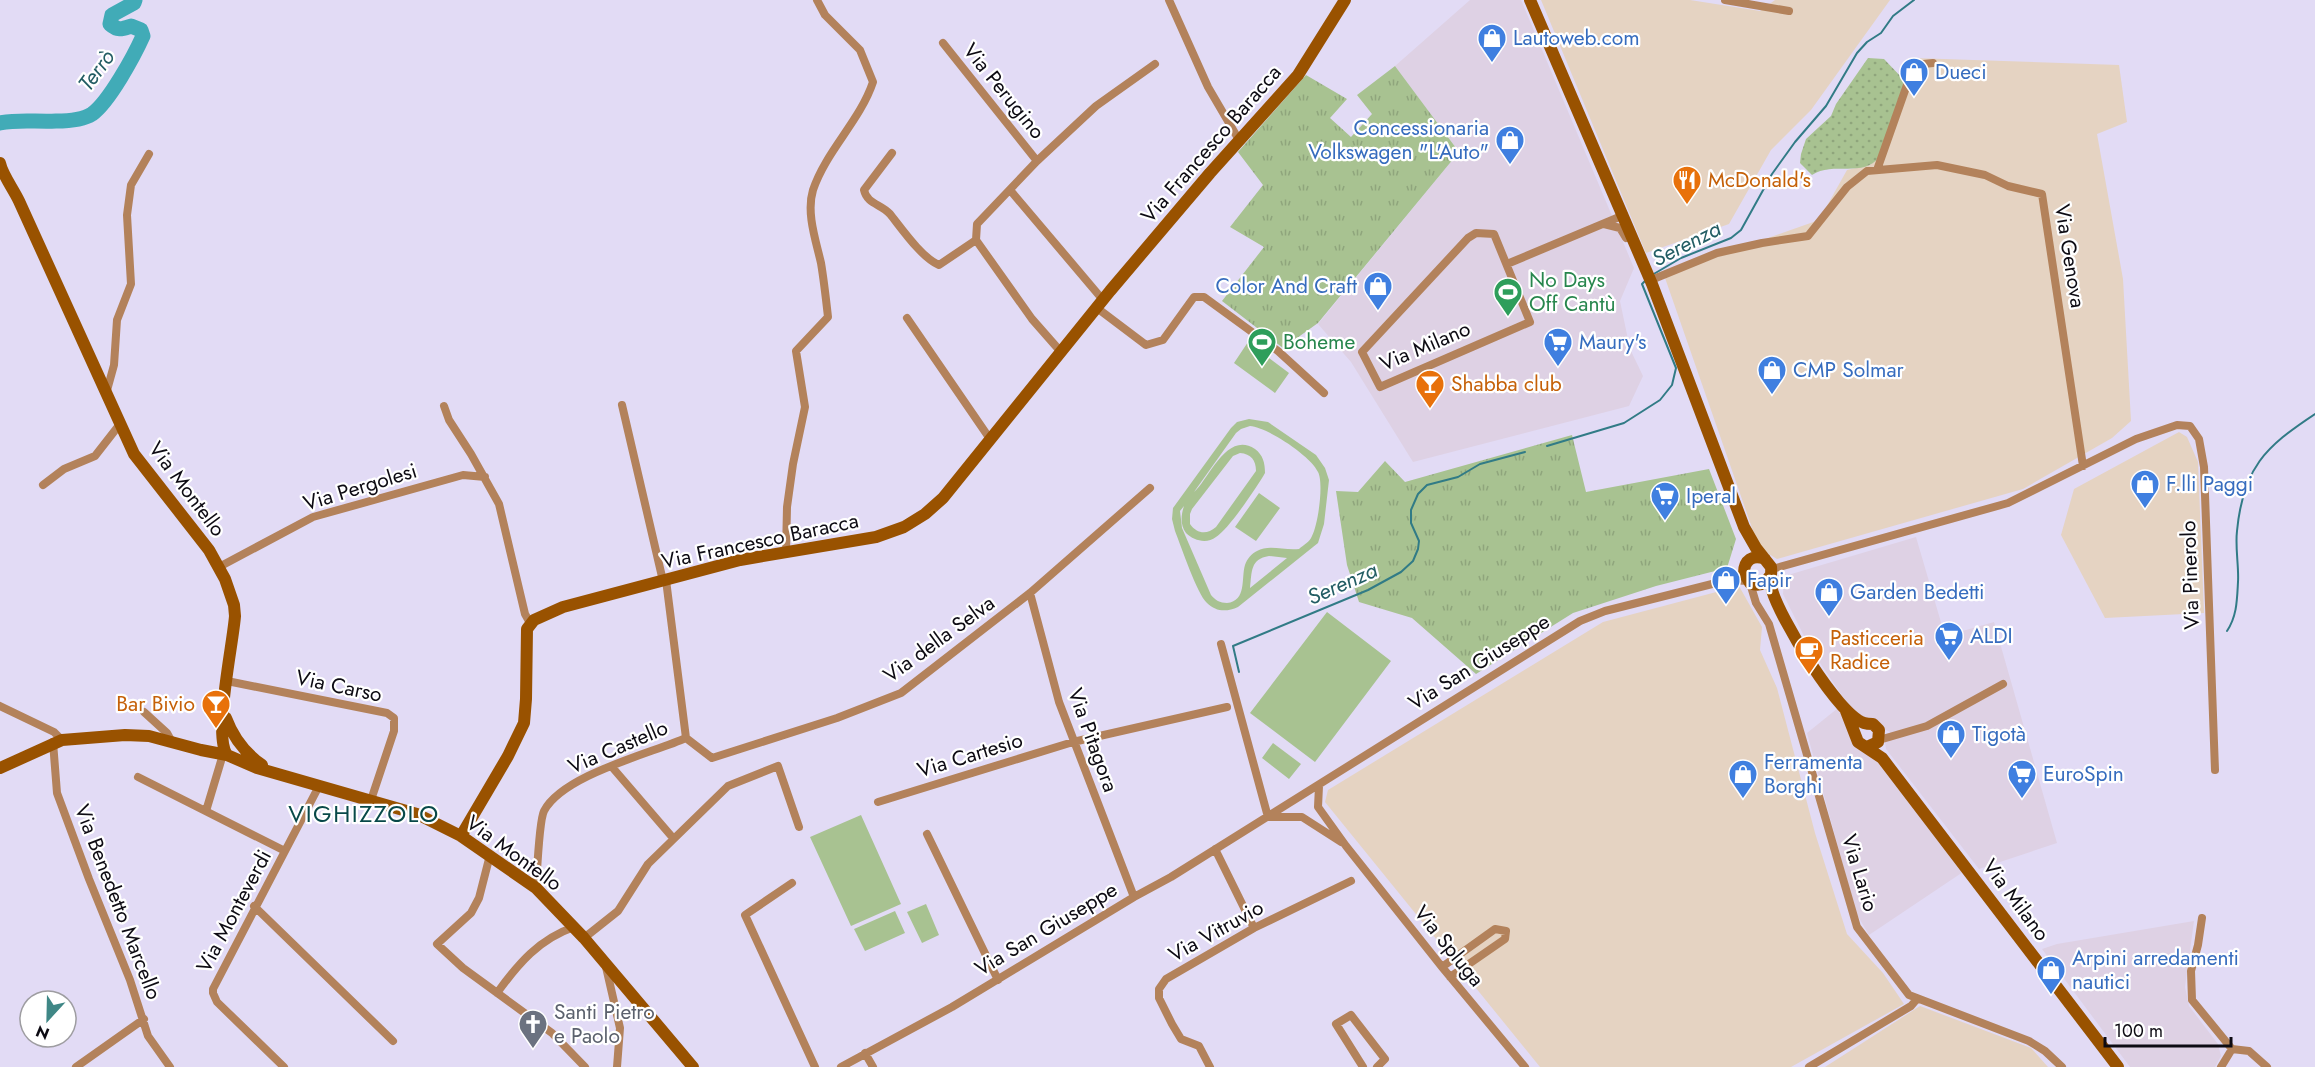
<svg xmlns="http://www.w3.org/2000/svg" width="2315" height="1067" font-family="Jost,sans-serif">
<defs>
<pattern id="grass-tufts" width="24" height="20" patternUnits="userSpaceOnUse" patternTransform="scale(1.5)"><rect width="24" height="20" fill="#a8c291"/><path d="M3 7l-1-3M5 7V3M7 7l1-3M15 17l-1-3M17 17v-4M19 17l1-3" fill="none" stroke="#8fa57c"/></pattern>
<pattern id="park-dots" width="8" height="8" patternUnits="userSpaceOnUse" patternTransform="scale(1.5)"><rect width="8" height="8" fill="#a8c291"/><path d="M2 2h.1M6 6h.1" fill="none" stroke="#8fa57c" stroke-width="1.8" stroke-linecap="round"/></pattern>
</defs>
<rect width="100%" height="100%" fill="#e2dbf5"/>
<path fill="#ded1e4" d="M 1470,0 L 1521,0 L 1634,268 L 1620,301 L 1630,349 L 1643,376 L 1629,406 L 1413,462 L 1351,362 L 1318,324 L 1459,152 L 1395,66 Z
M 1916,537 L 1945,636 L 1994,622 L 2057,843 L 1979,869 L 1886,749 L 1885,742 L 1890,740 L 1890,732 L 1863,719 L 1851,709 L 1810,648 L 1783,594 L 1784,582 L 1788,575 Z
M 1838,708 L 1851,733 L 1854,745 L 1878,763 L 1963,872 L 1869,935 L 1856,913 L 1807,733 Z
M 2194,921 L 2185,987 L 2189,1006 L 2218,1044 L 2221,1056 L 2215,1067 L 2130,1067 L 2042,949 L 2057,944 Z"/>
<path fill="#e5d3c2" d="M 1541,0 L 1690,0 L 1760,11 L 1775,0 L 1890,0 L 1811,110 L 1771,150 L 1729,224 L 1646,253 Z
M 1913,58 L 2119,65 L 2127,122 L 2097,134 L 2123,279 L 2131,421 L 2112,438 L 2023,489 L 1777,559 L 1759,548 L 1664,275 L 1819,220 L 1847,170 L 1870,165 L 1879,157 Z
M 2179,432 L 2187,437 L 2198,462 L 2204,613 L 2105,618 L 2061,535 L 2074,489 Z
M 1739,586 L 1762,627 L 1760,650 L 1777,688 L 1815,833 L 1847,934 L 1883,973 L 1904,1004 L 1791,1067 L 1540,1067 L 1325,802 L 1328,790 L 1603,622 Z
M 1920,1006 L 2031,1048 L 2048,1067 L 1825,1067 Z"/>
<path fill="url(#grass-tufts)" d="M 1395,66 L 1459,152 L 1318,323 L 1283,348 L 1222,301 L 1264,247 L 1230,227 L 1263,185 L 1238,152 L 1306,75 L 1347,99 L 1330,118 L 1351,137 L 1372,114 L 1357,95 Z
M 1572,435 L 1586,492 L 1709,469 L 1736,539 L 1727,568 L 1656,586 L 1573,613 L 1476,674 L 1412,618 L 1359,602 L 1347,565 L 1336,491 L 1358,492 L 1385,461 L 1405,482 Z"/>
<path fill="url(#park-dots)" d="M 1868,58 L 1884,59 L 1905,81 L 1879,157 C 1864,178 1833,161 1812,175 L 1800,163 L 1801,154 L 1806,139 L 1831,116 L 1836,104 Z"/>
<path fill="#a8c291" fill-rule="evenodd" d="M 1248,342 L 1289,373 L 1275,393 L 1234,363 Z
M 1249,419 L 1268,422 L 1316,455 L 1325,468 L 1329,480 L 1324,524 L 1318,543 L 1238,607 C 1227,612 1216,612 1207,603 C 1197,594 1181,546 1175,531 L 1172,519 L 1173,508 L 1231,428 L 1237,422 ZM 1250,426 C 1267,427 1311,456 1318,472 C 1324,483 1318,525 1312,536 C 1310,542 1303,545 1299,549 C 1285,551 1269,544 1257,551 C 1252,553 1247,559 1245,565 C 1241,578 1247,601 1227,603 C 1220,603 1215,600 1211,595 L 1182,528 L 1180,511 L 1184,506 C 1181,515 1180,525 1186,533 C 1194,541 1207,544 1216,537 C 1228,530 1257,487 1265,473 C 1265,463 1263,455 1255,449 C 1227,430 1209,479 1194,492 L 1236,433 L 1241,429 ZM 1240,453 C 1251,454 1256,460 1256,471 L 1216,527 C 1207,535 1197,534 1190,524 L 1190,514 L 1192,509 L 1233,456 ZM 1269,556 L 1287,558 L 1250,588 C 1252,572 1250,559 1269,556 Z
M 1259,493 L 1280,508 L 1256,541 L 1235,527 Z
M 1327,612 L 1391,661 L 1315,762 L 1250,713 Z
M 1273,743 L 1301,764 L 1289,779 L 1262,758 Z
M 861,815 L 901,904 L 851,926 L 810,837 Z
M 926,904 L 939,935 L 922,943 L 907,912 Z
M 895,911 L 905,933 L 865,951 L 854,929 Z"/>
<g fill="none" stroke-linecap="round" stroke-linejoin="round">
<path stroke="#317b86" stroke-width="2" d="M 1652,275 L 1681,258 L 1731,238 L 1741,230 L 1772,174 L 1795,142 L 1826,106 L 1857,53 L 1867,42 L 1881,33 L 1893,16 L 1914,0
M 1547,446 L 1624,423 L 1660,400 L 1672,385 L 1676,368 L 1642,284 L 1645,281
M 2227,631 C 2237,616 2237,600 2238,582 C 2239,566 2235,548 2237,531 C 2243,468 2265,447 2315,414
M 1239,672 L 1233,646 L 1368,590 L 1401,572 L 1413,561 L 1418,549 L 1419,541 L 1411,523 L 1411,510 L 1418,494 L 1427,485 L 1458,477 L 1480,464 L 1525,452"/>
<path stroke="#41abb7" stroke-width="15" d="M 0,123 C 19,119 36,122 56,121 C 67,121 83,120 92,114 C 109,102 134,56 143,36 L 141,30 L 131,26 C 122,29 118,31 110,24 L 112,15 L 134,3 L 135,0"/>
<path stroke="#b3825b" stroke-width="8" d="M 1169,0 L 1208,87 L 1239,140
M 1725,0 L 1789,11
M 943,43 L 1037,161
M 892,153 L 864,190 C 867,204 881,204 890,214 C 902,229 922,258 939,265 L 976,240
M 1877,170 L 1914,65 L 1933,63
M 1010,190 L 1103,300
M 1604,224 L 1620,228 L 1626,238
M 1476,233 L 1494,234 L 1530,322 L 1380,387 L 1362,352 L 1468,238 Z
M 1507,264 L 1624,215
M 1651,280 L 1717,253 L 1762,243 L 1808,236 L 1847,187 L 1867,171 L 1937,165 L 1985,175 L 2008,186 L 2042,194 L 2083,466
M 1097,308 L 1146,345 L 1163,340 L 1194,297 L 1204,297 L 1278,351 L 1324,393
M 907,318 L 990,439
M 1061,352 L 1032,319 L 976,240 L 977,224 L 1037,161 L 1096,106 L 1155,64
M 106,394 L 114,365 L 117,320 L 131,284 L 127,215 L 131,185 L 149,154
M 622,405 L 663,581
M 444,406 L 449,420 L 471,454 L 499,504 L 525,614 L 530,623
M 43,485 L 64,469 L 95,456 L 120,424
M 786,553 L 787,507 L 793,464 L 805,407 L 796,351 L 828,317 C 826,299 824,281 821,263 C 816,241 806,213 813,190 C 826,151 860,121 873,82 L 860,50 L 825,15 L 817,0
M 219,567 L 313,517 L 463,475 L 485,477
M 1771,567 L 1776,568 L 2008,503 L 2136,439 L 2177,425 L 2190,426 L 2199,439 L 2204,467 L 2215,770
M 666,580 L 686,738
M 1750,583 L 1756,603 L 1769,624 L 1857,927 L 1909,995 L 2029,1041 L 2045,1051 L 2062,1067
M 1030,593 L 1059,702 L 1134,897
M 1221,644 L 1268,817 L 1302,817 L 1341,842
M 227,681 L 387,713 L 394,718 L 394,731 L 371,800
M 0,706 L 54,732 L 62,740
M 144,712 L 167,733 L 172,742
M 686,738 L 712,758 L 837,718 L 901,693 L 1030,593 L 1150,488
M 1879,740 L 1927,726 L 2003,684
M 53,742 L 57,793 L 89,879 L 130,980 L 148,1036 L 170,1067
M 612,767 L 673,838
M 138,777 L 285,851
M 1319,786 L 1318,807 L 1346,846 L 1442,967 L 1525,1067
M 878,802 L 1073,742 L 1227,707
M 206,811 L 224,751
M 927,834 L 998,980
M 1215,849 L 1254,928
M 490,855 L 479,898 L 471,913 L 437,944 L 463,968 L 552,1033 L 585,1067
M 792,883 L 745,915 L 815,1067
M 536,888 C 537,874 539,821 544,811 C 563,775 649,754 686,738
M 254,906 L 393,1041
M 2202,918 L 2198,945 L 2191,971 L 2192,1000 L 2232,1049 L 2249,1051 L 2267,1067
M 584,938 L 618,911 L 648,864 L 728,786 L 778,766 L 799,827
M 606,967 L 620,1028 L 617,1067
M 1442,967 L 1495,929 L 1506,931 L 1505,939 L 1450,977
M 497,993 C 518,964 539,939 574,927
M 865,1053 L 873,1067
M 76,1067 L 144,1019
M 284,1067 L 217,1002 L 213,993 L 213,989 L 319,786
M 841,1067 L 952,1007 L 1134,897 L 1171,877 L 1580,621 L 1605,611 L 1728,580 L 1748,581
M 1210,1067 L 1199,1046 L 1181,1039 L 1172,1024 L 1159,998 L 1159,989 L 1166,979 L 1254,928 L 1351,881
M 1363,1067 L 1336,1024 L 1351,1015 L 1385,1059 L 1377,1067
M 1809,1067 L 1911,1006 L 1917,999
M 2221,1067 L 2232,1049"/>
<path stroke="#995200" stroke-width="12" d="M 1530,0 L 1652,284 L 1744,527 L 1756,548 L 1771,567 C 1772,575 1769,582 1772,590 C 1780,618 1837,714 1864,723 C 1867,724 1870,724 1873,724 L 1879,730 L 1878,742 L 1867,747
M 0,163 C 2,174 14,190 19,201 L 134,454 L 209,550 L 225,579 L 234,605 L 235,616 C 233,644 213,735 227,755
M 1765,559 C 1753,554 1744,560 1744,573 L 1750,583 C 1759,587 1765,584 1770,576
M 1846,711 L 1858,742 L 1882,758 L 2118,1067
M 226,718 C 233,737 245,753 262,765
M 0,768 L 62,740 L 125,735 L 149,736 L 201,750 L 227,755 L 257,768 L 417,814 L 461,836 L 536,888 L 584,938 L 693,1067
M 461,836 L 508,756 L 524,723 L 526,699 L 527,629 L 534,620 L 563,607 L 740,560 L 876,537 L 904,527 L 925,514 L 943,498 L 1110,291 L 1210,173 L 1298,75 L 1345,0"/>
</g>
<defs>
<g id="shop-pin" transform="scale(1.5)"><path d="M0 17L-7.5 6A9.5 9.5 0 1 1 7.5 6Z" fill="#3f7fe0" stroke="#fff"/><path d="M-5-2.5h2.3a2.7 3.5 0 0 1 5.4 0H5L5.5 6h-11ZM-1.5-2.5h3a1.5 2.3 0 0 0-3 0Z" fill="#fff"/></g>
<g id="restaurant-pin" transform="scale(1.5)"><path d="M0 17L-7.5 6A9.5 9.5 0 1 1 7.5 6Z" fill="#e8710a" stroke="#fff"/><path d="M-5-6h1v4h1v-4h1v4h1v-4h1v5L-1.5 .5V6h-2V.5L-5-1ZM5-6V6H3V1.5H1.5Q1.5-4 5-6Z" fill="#fff"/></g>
<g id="stadium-pin" transform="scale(1.5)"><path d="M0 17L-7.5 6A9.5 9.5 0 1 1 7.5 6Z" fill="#2e9e5b" stroke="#fff"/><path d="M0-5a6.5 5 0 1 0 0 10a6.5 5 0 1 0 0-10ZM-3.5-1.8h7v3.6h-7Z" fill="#fff"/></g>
<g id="supermarket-pin" transform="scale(1.5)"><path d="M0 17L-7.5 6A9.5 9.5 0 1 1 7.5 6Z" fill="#3f7fe0" stroke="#fff"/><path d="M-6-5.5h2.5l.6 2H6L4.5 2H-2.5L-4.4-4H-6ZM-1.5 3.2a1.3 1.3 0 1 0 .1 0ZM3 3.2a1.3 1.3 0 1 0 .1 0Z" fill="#fff"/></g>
<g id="bar-pin" transform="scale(1.5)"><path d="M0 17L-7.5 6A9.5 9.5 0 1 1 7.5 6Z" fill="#e8710a" stroke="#fff"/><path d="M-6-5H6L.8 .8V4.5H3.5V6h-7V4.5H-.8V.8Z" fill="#fff"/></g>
<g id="cafe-pin" transform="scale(1.5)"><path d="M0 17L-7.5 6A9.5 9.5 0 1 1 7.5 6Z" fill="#e8710a" stroke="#fff"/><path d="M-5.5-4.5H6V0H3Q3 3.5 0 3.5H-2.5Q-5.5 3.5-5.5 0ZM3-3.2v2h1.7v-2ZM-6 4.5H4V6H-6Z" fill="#fff"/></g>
<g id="church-pin" transform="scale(1.5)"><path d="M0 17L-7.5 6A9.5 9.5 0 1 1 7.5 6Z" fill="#6b7280" stroke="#fff"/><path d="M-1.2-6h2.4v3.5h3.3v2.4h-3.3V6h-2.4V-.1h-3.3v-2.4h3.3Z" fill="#fff"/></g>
</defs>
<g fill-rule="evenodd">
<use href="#shop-pin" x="1492" y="38"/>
<use href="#shop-pin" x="1914" y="72"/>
<use href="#shop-pin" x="1510" y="140"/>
<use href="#restaurant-pin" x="1687" y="180"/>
<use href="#shop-pin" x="1378" y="286"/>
<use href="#stadium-pin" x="1508" y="292"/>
<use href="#stadium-pin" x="1262" y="342"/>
<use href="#supermarket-pin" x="1558" y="342"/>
<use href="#shop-pin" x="1772" y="370"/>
<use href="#bar-pin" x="1430" y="384"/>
<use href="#shop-pin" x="2145" y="484"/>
<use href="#supermarket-pin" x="1665" y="496"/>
<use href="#shop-pin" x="1726" y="580"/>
<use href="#shop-pin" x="1829" y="592"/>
<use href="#supermarket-pin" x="1949" y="636"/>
<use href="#cafe-pin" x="1809" y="650"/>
<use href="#bar-pin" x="216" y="704"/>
<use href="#shop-pin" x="1951" y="734"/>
<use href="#shop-pin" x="1743" y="774"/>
<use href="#supermarket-pin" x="2022" y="774"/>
<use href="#shop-pin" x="2051" y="970"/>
<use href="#church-pin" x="533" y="1024"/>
</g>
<g text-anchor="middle" stroke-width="4.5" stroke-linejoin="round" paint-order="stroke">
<g font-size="21" fill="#366cbe" stroke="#fff" text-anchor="start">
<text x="1513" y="45">Lautoweb.com</text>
<text x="1935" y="79">Dueci</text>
<text x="1489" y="135" text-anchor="end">Concessionaria<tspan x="1489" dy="24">Volkswagen "L'Auto"</tspan></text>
<text x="1357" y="293" text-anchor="end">Color And Craft</text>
<text x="1579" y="349">Maury's</text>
<text x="1793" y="377">CMP Solmar</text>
<text x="2166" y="491">F.lli Paggi</text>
<text x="1686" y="503">Iperal</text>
<text x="1747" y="587">Fapir</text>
<text x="1850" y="599">Garden Bedetti</text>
<text x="1970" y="643">ALDI</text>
<text x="1972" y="741">Tigotà</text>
<text x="1764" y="769">Ferramenta<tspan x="1764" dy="24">Borghi</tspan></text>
<text x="2043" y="781">EuroSpin</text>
<text x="2072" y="965">Arpini arredamenti<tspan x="2072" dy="24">nautici</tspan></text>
</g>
<g font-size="21" fill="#0d0b13" stroke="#fff">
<text transform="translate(1004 91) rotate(51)" y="7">Via Perugino</text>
<text transform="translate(1211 144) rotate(-49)" y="7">Via Francesco Baracca</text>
<text transform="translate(2070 256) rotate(81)" y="7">Via Genova</text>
<text transform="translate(1425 346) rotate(-23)" y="7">Via Milano</text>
<text transform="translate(360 487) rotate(-17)" y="7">Via Pergolesi</text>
<text transform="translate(187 489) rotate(53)" y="7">Via Montello</text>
<text transform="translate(760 541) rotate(-12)" y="7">Via Francesco Baracca</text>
<text transform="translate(2190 575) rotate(-92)" y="7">Via Pinerolo</text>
<text transform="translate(939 639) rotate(-36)" y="7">Via della Selva</text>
<text transform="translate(1479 662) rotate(-32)" y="7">Via San Giuseppe</text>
<text transform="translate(339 686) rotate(12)" y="7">Via Carso</text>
<text transform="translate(1093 740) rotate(70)" y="7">Via Pitagora</text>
<text transform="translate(618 747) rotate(-23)" y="7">Via Castello</text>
<text transform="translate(970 755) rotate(-17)" y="7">Via Cartesio</text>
<text transform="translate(514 853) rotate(36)" y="7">Via Montello</text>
<text transform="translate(1860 873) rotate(73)" y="7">Via Lario</text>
<text transform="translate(2016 900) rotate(53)" y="7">Via Milano</text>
<text transform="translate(118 902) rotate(69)" y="7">Via Benedetto Marcello</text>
<text transform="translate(234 911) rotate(-62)" y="7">Via Monteverdi</text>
<text transform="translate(1046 929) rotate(-31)" y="7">Via San Giuseppe</text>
<text transform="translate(1216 931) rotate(-29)" y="7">Via Vitruvio</text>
<text transform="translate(1449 946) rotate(51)" y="7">Via Spluga</text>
</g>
<g font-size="21" fill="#c56008" stroke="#fff" text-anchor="start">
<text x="1708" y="187">McDonald's</text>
<text x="1451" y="391">Shabba club</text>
<text x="1830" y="645">Pasticceria<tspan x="1830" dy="24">Radice</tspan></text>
<text x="195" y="711" text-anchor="end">Bar Bivio</text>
</g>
<g font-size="21" fill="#27864d" stroke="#fff" text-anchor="start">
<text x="1529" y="287">No Days<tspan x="1529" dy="24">Off Cantù</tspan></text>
<text x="1283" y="349">Boheme</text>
</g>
<g font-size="21" fill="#5b616d" stroke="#fff" text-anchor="start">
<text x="554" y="1019">Santi Pietro<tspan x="554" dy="24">e Paolo</tspan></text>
</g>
<g font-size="22" font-style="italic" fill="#235d64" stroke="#fff">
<text transform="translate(96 70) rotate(-54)" y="8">Terrò</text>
<text transform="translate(1686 243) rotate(-27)" y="8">Serenza</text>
<text transform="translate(1342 583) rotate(-24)" y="8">Serenza</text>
</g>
<g font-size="24" letter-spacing="1.5" fill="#084949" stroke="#fff">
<text x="364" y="822">VIGHIZZOLO</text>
</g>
</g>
<g transform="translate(48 1019) rotate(202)"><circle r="28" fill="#ffffff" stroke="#9e9da1" stroke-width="1.5"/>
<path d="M0-4.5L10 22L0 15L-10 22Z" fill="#3f8786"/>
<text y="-9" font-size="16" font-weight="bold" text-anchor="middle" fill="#0d0b13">N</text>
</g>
<path d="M2105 1037v9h126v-9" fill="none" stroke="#0d0b13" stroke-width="3"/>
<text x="2114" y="1037" font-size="18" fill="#0d0b13" stroke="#ffffff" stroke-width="4.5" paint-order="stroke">100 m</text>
</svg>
